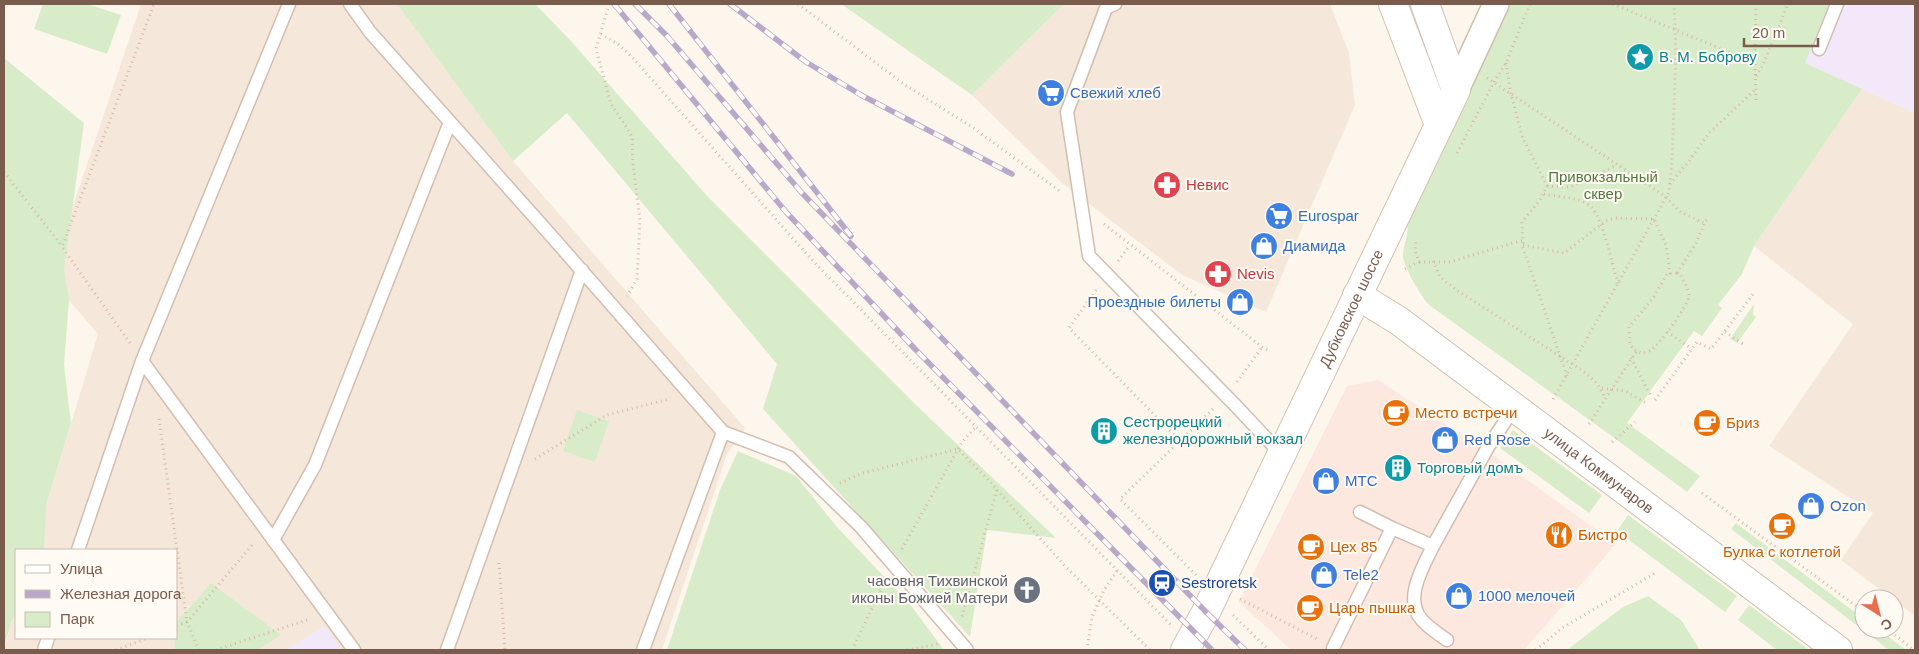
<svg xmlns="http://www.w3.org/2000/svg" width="1919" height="654" font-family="Helvetica,sans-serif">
<rect width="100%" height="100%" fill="#fdf6ec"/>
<path fill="#f5e8da" d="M 141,4 L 397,4 L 513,161 L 745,428 L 727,454 L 662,650 L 4,650 L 16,606 L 16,638 L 176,638 L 176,550 L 33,550 L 98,334 L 49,277 Z
M 1064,4 L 1330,4 L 1349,53 L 1355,105 L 1266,312 L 1182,275 L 1062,183 L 972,95 Z
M 1862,89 L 1915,113 L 1915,616 L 1841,560 L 1873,513 L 1769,446 L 1853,324 L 1754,246 Z"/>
<path fill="#fde8e0" d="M 1378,380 L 1494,456 L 1616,544 L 1524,650 L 1291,650 L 1239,602 L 1347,386 Z"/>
<path fill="#f3e8fa" d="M 1829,4 L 1915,4 L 1915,113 L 1804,63 Z
M 325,626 L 341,650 L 286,650 Z"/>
<path fill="#d8ecc9" d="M 43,4 L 87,4 L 121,15 L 107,54 L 34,29 Z
M 397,4 L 535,4 L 570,40 L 708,197 L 917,406 L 1056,538 L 987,530 L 970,637 L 763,409 L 777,364 L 567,113 L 513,161 Z
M 841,4 L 1064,4 L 972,95 Z
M 1510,4 L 1829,4 L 1805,63 L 1862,89 L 1754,246 L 1742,274 L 1718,305 L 1722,308 L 1702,336 L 1694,331 L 1627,423 L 1700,476 L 1687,492 L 1609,434 L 1429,305 C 1421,296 1404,268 1403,256 C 1403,247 1407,237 1408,228 L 1402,225 Z
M 4,58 L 84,123 L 64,270 L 69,300 L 64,365 L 71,423 L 46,506 L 44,550 L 16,550 L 16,614 L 12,620 L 4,647 Z
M 1754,304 L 1753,314 L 1756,317 L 1737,343 L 1730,339 Z
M 577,410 L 609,421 L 595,462 L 563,451 Z
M 1513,430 L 1602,495 L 1589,513 L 1500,448 Z
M 738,451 L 796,476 L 836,526 L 909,603 L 944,650 L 667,650 L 720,490 Z
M 1628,515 L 1737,596 L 1725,612 L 1617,531 Z
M 1736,523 L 1864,619 L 1864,629 L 1878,629 L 1906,650 L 1889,650 L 1731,529 Z
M 211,583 L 281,635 L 258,650 L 175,650 L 174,638 L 176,638 L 176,623 Z
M 1648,596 L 1681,620 L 1700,650 L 1567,650 L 1623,607 Z
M 1749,605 L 1809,650 L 1777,650 L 1738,620 Z"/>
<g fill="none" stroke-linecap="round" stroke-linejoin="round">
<g stroke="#d1beb0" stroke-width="15">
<path id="service" d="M 350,4 L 370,32 L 554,239 L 723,432 L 643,650
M 1115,4 L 1106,8 L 1067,112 L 1089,256 L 1236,406 L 1282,455
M 1819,49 L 1837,4
M 142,361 L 354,650
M 723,432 L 789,457 L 861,527 L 967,650
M 1360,512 L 1392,528
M 273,540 L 315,465 L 450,122
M 1433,546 C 1423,567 1403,599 1422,620 C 1429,628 1438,634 1447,640
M 78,550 L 142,361 L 289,4
M 1333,648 L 1392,528 L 1433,546 L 1488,447 L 1514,408
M 44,650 L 48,638
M 447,650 L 582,270"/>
</g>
<g stroke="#d1beb0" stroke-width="28">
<path id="minor" d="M 1456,90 L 1496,4"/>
</g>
<g stroke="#d1beb0" stroke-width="30">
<g id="tertiary">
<path id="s1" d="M 1357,295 L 1399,321 L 1838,650"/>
</g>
</g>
<g stroke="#d6c0b0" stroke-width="30">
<g id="secondary">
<path d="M 1393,4 L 1439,125"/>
<path id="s2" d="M 1185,650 L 1206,612 L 1456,90 L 1425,4"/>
</g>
</g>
<path stroke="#d9b8a5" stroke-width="3" stroke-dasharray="1 4" stroke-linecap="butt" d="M 609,4 L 596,49 L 611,104 L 632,136 L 633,164 L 640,220 L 637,279 L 627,296
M 798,4 L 905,85 L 972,127 L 1061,192
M 1613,4 L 1755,63
M 1756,4 L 1755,63 L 1756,101
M 601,34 L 618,44 L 631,56 L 813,261 L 1171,625
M 1506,63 L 1511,94 L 1522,136 L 1547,186 L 1540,200 L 1522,222 L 1523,248 L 1567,376
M 1756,76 L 1763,65 L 1788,4
M 1487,78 L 1666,197 L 1679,211 L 1703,223
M 1457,153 L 1495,80 L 1506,63 L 1530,4
M 4,172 L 62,246
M 1670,184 L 1689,161 L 1709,133 L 1756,89
M 1547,186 L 1570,187 L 1617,165
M 1544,194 C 1558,197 1577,197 1589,205 C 1602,213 1613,268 1618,284
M 1104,224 L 1262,347 L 1270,351
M 1523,245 L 1564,253 L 1606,221 L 1615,218 L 1654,219 L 1666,245 L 1670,274
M 1118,261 L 1130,245
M 1433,261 L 1440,277 L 1458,291 L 1583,371 C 1593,379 1600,385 1605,398
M 1419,262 L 1450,262 L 1523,240
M 1405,269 L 1419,262 L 1415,251 L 1416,239
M 1677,273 L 1680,274 C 1683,281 1689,289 1689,296 C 1689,304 1658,347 1650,351 C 1641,355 1636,352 1630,345 L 1629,327 L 1653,298 L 1667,274 Z
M 1677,273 L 1695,245 L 1707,218
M 1096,290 L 1069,328 L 1180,441 L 1120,499 L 1196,575
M 1667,332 L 1692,349
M 1725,332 L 1743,344
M 130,343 L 62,247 L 154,4
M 1631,358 L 1652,398
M 1237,382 L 1262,347
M 1602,388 L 1625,391 L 1648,404
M 1553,399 L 1669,192 L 1672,163 L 1676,51 L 1674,4
M 1655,400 L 1697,342 L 1711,349 L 1754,293
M 159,419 L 187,622 L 176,626
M 1589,424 L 1636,352
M 1180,441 L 1213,409
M 1612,442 L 1635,422
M 535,459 L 607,415 L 669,399
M 840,483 L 863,473 L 958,449 L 997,489 L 962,617
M 997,490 L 1064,565 L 1150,650
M 1702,493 L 1864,612
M 902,549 L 962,442 L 976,427
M 499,563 L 505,650
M 1240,599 L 1317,639
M 1233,615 L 1269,650
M 1887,629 L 1914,650
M 116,650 L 148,638
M 199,650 L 187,622 L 254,543
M 216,650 L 310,619
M 852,650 L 884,583
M 907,650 L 938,644
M 1087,650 L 1092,617 L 1104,590 L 1117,571
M 1536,650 L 1562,628 L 1657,572"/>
<use href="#service" stroke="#fff" stroke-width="12"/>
<use href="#minor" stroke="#fff" stroke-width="25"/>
<use href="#tertiary" stroke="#fff" stroke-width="28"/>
<use href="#secondary" stroke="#fff" stroke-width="28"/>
<g stroke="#b9a8c9" stroke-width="5.5">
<path id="rail" d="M 614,4 L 786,212 L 915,349 L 1212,650
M 635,4 L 667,36 L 802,193 L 1206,612 L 1245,650
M 669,4 L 851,236
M 730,4 L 806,62 L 861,95 L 1012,174"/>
</g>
<use href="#rail" stroke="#fffaf3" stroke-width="4" stroke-dasharray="11" stroke-linecap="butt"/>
</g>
<defs>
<g id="sight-disc" transform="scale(1.4375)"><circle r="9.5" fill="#0f9aa8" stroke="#fffaf3"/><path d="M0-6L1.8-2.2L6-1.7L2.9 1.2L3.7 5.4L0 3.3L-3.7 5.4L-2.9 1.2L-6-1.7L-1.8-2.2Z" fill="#fff"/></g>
<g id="supermarket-disc" transform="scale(1.4375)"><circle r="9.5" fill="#3f7fe0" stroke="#fffaf3"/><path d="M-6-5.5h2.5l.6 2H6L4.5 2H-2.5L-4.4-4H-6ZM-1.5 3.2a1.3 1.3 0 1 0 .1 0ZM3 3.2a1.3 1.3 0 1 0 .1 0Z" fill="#fff"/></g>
<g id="pharmacy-disc" transform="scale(1.4375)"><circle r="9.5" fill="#e0444e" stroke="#fffaf3"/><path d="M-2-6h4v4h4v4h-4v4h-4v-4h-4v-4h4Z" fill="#fff"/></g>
<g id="shop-disc" transform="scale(1.4375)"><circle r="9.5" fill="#3f7fe0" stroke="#fffaf3"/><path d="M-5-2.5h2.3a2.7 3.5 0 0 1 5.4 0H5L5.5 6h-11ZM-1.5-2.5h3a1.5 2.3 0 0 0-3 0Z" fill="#fff"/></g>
<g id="cafe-disc" transform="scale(1.4375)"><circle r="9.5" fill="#e8710a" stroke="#fffaf3"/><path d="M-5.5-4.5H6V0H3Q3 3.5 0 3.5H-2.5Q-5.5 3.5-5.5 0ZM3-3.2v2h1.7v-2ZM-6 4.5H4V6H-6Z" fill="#fff"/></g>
<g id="building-disc" transform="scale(1.4375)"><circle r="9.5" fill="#0f9aa8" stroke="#fffaf3"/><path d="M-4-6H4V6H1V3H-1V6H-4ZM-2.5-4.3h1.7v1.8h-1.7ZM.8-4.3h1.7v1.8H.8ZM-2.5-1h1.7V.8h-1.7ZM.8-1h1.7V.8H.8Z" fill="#fff"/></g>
<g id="restaurant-disc" transform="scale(1.4375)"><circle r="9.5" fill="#e8710a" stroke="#fffaf3"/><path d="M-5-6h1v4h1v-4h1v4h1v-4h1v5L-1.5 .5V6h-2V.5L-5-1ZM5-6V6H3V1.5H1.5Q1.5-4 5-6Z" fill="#fff"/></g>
<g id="station-disc" transform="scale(1.4375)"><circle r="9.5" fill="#1a4fb4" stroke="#fffaf3"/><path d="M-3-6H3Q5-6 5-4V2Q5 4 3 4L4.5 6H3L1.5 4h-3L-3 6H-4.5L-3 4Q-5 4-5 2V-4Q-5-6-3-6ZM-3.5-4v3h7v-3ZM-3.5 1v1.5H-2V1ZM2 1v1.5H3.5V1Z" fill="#fff"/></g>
<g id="church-disc" transform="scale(1.4375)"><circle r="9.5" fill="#6b7280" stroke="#fffaf3"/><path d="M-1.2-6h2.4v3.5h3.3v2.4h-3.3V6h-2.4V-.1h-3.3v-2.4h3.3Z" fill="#fff"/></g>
</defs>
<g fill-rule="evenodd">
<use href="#sight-disc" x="1640" y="57"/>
<use href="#supermarket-disc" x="1051" y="93"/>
<use href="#pharmacy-disc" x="1167" y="185"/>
<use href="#supermarket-disc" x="1279" y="216"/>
<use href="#shop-disc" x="1264" y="246"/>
<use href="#pharmacy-disc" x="1218" y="274"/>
<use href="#shop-disc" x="1240" y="302"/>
<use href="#cafe-disc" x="1396" y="413"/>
<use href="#cafe-disc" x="1707" y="423"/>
<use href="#building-disc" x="1104" y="431"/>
<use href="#shop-disc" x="1445" y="440"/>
<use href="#building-disc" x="1398" y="468"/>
<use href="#shop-disc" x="1326" y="481"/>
<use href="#shop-disc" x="1811" y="506"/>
<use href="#cafe-disc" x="1782" y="526"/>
<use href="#restaurant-disc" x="1559" y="535"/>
<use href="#cafe-disc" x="1311" y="547"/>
<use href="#shop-disc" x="1324" y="575"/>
<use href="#station-disc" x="1162" y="583"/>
<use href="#church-disc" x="1027" y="590"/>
<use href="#shop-disc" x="1459" y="596"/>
<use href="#cafe-disc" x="1310" y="608"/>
</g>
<g text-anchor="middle" stroke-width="4" stroke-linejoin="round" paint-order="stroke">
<g font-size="15" fill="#0d838f" stroke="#fffaf3" text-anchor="start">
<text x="1659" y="62">В. М. Боброву</text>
<text x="1123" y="427">Сестрорецкий<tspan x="1123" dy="17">железнодорожный вокзал</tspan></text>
<text x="1417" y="473">Торговый домъ</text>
</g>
<g font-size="15" fill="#366cbe" stroke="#fffaf3" text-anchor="start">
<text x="1070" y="98">Свежий хлеб</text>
<text x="1298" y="221">Eurospar</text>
<text x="1283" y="251">Диамида</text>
<text x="1221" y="307" text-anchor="end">Проездные билеты</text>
<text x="1464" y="445">Red Rose</text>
<text x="1345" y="486">МТС</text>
<text x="1830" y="511">Ozon</text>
<text x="1343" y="580">Tele2</text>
<text x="1478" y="601">1000 мелочей</text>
</g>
<g font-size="15" fill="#537a41" stroke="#fffaf3">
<text x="1603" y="182">Привокзальный<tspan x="1603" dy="17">сквер</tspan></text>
</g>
<g font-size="15" fill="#be3a42" stroke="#fffaf3" text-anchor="start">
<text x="1186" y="190">Невис</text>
<text x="1237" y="279">Nevis</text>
</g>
<g font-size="15" fill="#7a5c4d" stroke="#fffaf3">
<text dy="5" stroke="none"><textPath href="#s2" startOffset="380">Дубковское шоссе</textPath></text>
<text dy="5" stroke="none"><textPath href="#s1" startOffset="299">улица Коммунаров</textPath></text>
</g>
<g font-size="15" fill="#c56008" stroke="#fffaf3" text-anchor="start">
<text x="1415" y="418">Место встречи</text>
<text x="1726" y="428">Бриз</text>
<text x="1578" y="540">Бистро</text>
<text x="1330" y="552">Цех 85</text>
<text x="1782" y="557" text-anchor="middle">Булка с котлетой</text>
<text x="1329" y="613">Царь пышка</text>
</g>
<g font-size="15" fill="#5b616d" stroke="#fffaf3" text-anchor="end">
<text x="1008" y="586">часовня Тихвинской<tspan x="1008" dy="17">иконы Божией Матери</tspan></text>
</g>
<g font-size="15" fill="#164399" stroke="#fffaf3" text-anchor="start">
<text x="1181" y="588">Sestroretsk</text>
</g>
</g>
<rect width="1919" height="654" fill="none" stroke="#7a5c4d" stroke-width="10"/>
<rect x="15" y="549" width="162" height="90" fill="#fffaf3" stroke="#cabbb1"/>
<rect x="25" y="565" width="25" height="8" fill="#ffffff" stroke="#cabbb1"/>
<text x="60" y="574" font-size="15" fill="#7a5c4d">Улица</text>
<rect x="25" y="590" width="25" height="8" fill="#b9a8c9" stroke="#cabbb1"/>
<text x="60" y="599" font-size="15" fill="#7a5c4d">Железная дорога</text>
<rect x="25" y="612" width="25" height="15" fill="#d8ecc9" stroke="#cabbb1"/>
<text x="60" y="624" font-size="15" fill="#7a5c4d">Парк</text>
<g transform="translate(1879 614) rotate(144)"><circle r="24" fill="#fffaf3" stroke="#cabbb1"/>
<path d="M0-4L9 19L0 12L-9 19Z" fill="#e76f51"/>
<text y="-8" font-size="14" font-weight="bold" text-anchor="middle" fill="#7a5c4d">С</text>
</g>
<path d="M1744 38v8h74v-8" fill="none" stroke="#7a5c4d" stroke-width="2.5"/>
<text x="1752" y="38" font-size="15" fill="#7a5c4d" stroke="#fffaf3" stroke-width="4" paint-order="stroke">20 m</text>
</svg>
